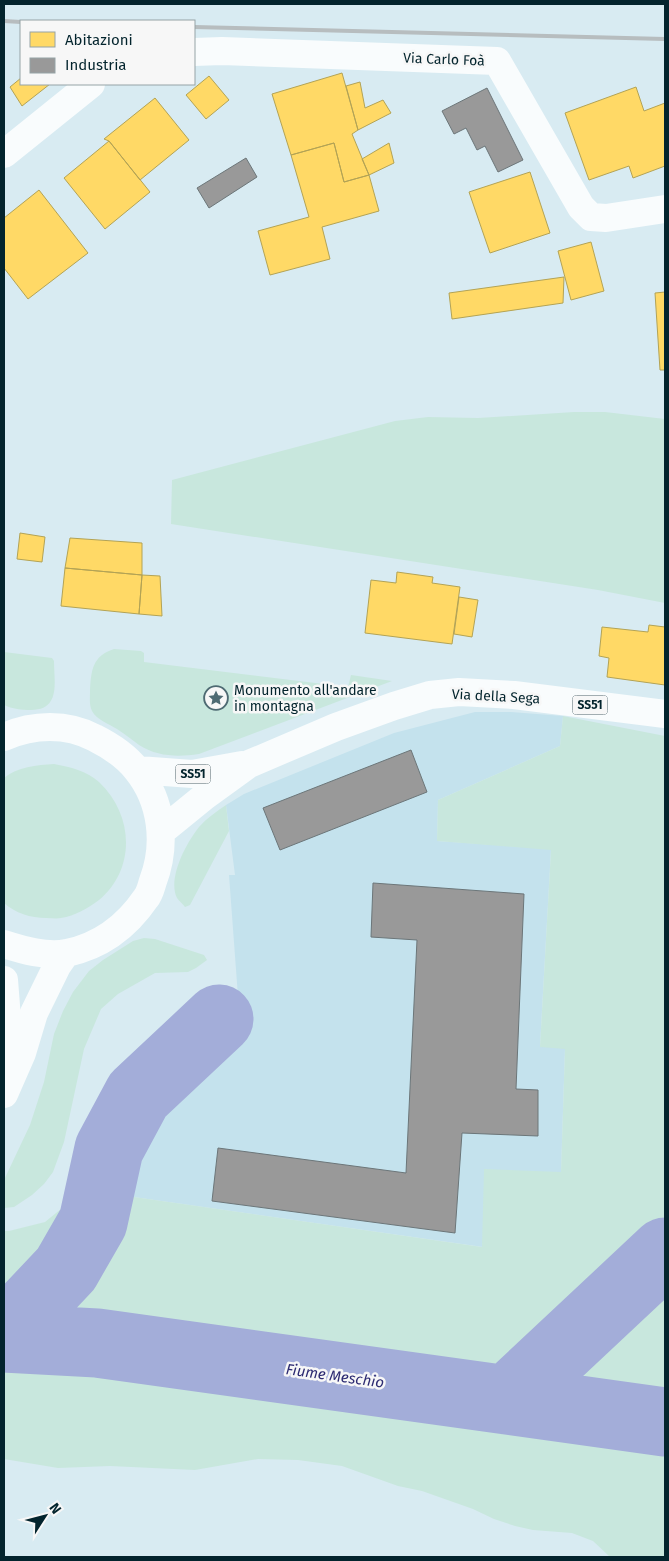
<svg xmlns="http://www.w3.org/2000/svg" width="669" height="1561" font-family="'Fira Sans',sans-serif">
<rect width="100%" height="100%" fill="#d8ebf2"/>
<path fill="#c4e2ed" d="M 475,712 L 511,712 L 563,716 L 560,746 L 438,800 L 437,841 L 551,849 L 540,1046 L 565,1048 L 561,1172 L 483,1247 L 127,1196 L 140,1134 L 171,1075 L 214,1040 L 239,1010 L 229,875 L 235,875 L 226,805 L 244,794 L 394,733 Z"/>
<path fill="#c8e7dd" d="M 574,412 L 605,412 L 665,419 L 665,603 L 598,590 L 171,524 L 172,480 L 395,421 L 428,417 L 478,418 Z
M 114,649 L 141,651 L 144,653 L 144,662 L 348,687 L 351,675 L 392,681 L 199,754 C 178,757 158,757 139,745 C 132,740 125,734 117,729 C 109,724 97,720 92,711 C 89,705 90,698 90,692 C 91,671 92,656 114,649 Z
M 4,652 L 52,658 L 54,661 C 54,682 61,710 31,710 C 22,710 12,709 4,705 Z
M 563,716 L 665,736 L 665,1557 L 610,1557 L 593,1541 L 572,1533 L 533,1530 L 515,1526 L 494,1519 L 473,1509 L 422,1491 L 398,1486 L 342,1466 L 298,1460 L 258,1459 L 195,1470 L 110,1466 L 58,1468 L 4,1459 L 4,1231 L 9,1231 L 45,1222 L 83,1191 L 127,1196 L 482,1247 L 484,1169 L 561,1172 L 565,1049 L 540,1047 L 551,850 L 437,841 L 438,800 L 560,746 Z
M 54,764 C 70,767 87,771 99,782 C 134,815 136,869 99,900 C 88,908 75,916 61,918 C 57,919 51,918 46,918 C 31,918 15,913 4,903 L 4,778 C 17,767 37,765 54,764 Z
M 226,805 L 229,831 L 190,905 L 185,907 C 183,904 179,901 177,898 C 167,878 187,842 199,827 C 207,818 217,811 226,805 Z
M 144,938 L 155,939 L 204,955 L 207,960 L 196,968 L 188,972 L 155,973 L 118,994 L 101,1009 L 84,1049 L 64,1142 L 53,1172 L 44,1184 L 32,1195 L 14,1207 L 4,1208 L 4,1180 L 30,1125 L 44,1082 L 54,1034 L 63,1011 L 73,992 L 89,971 L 103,960 L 133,941 Z"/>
<path fill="#ffd966" stroke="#b3a355" d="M 342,73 L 358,130 L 352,134 L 369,175 L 344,182 L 334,143 L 291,155 L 272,94 Z
M 209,76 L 229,100 L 206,119 L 186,95 Z
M 21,78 L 21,84 L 50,84 L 22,106 L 10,87 Z
M 360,82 L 365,108 L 383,100 L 391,113 L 358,130 L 346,86 Z
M 636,87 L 644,111 L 665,103 L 665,166 L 633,178 L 629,166 L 589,180 L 565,113 Z
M 155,98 L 189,140 L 140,180 L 109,141 L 104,139 Z
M 109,141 L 150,192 L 105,229 L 64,178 Z
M 334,143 L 344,182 L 369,175 L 379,211 L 322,227 L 330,259 L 270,275 L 258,231 L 309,217 L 291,155 Z
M 389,143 L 394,163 L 369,175 L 362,159 Z
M 530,172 L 550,233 L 490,253 L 469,192 Z
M 39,190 L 88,253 L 28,299 L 4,268 L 4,218 Z
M 591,242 L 604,291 L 571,300 L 558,251 Z
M 564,277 L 563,303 L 452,319 L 449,293 Z
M 665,292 L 665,370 L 660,370 L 655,293 Z
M 20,533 L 45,537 L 42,562 L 17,559 Z
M 70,538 L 142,543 L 142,575 L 65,568 Z
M 65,568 L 142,575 L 139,614 L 61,606 Z
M 397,572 L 433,577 L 432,583 L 460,587 L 452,644 L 365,633 L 371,580 L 396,583 Z
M 142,575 L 160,576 L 162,616 L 139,614 Z
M 459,597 L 478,600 L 472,637 L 454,634 Z
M 649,625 L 665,627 L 665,685 L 607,677 L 609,658 L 599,656 L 602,627 L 648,632 Z"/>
<path fill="#999" stroke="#6c7679" d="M 487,88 L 523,160 L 498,172 L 485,146 L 477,150 L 466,128 L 454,134 L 442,111 Z
M 246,158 L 257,177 L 209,208 L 197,188 Z
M 411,750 L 427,792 L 280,850 L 263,808 Z
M 373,883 L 524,894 L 516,1089 L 538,1090 L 538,1136 L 462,1133 L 455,1233 L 212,1201 L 218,1148 L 406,1173 L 417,940 L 371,937 Z"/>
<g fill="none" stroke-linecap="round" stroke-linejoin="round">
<path stroke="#a3add9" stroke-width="69" d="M 4,1335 L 66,1269 L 93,1222 L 109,1149 L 138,1095 L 219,1019
M 4,1338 L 97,1343 L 665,1422
M 507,1400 L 665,1252"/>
<path stroke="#f9fcfd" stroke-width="28" d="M 194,52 L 222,51 L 497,61 L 581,207 L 591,217 L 606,218 L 665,209
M 4,154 L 91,84"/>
<path stroke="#f9fcfd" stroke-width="28" d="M 4,737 C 33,724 67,723 95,738 C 111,746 126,756 137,770 C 162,801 167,844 153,881 C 151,887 150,893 146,898 C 127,926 100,946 67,953 C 46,957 23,950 4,944
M 138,770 L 192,774 L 242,765
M 162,831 L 205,796 L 249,764 L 336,727 L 394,706 L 430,695 L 459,692 L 514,695 L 665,714
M 4,980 L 9,1044 L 6,1068
M 4,1094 L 22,1053 L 34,1013 L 57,966 L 66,953"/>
<path stroke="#b7bdbf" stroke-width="4" d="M 4,21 L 21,22
M 194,27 L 665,39"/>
</g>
<defs>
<g id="sight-ring" transform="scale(1.25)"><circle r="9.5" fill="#f7f7f7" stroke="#4e6a72" stroke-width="1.5"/><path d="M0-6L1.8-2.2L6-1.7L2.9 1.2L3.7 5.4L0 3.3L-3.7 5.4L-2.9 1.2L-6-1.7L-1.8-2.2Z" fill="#4e6a72"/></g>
</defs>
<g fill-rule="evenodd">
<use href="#sight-ring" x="216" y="698"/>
</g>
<g text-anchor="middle" stroke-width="5" stroke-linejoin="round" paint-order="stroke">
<g fill="#f7f7f7" stroke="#4c636a" stroke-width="1">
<rect x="572.5" y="695.5" width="35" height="19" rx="4"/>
<rect x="175.5" y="764.5" width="35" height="19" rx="4"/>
</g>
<g font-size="12" font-weight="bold" fill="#03242d">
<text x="590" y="709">SS51</text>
<text x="193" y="778">SS51</text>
</g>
<g font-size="14" fill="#03242d" stroke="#f7f7f7">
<text transform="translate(444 59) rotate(2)" y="5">Via Carlo Foà</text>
<text transform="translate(496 696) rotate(3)" y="5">Via della Sega</text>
</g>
<g font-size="14" fill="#03242d" stroke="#f7f7f7" text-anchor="start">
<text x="234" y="695">Monumento all'andare<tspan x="234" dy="16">in montagna</tspan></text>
</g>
<g font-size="15" font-style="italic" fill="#2d2b72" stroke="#f7f7f7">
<text transform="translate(335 1376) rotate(8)" y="5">Fiume Meschio</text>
</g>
</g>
<rect width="669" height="1561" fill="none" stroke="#03242d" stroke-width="10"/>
<rect x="20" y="20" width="175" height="65" fill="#f7f7f7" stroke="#95a3a6"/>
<rect x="30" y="32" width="25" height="15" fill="#ffd966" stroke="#95a3a6"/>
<text x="65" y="45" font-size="15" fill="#03242d">Abitazioni</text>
<rect x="30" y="58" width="25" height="15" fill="#999999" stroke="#95a3a6"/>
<text x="65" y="70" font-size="15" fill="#03242d">Industria</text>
<g transform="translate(45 1516) rotate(54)" stroke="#f7f7f7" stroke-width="4" paint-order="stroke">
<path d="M0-4L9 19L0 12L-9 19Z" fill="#03242d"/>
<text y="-8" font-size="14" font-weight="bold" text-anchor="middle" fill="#03242d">N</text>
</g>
</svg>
